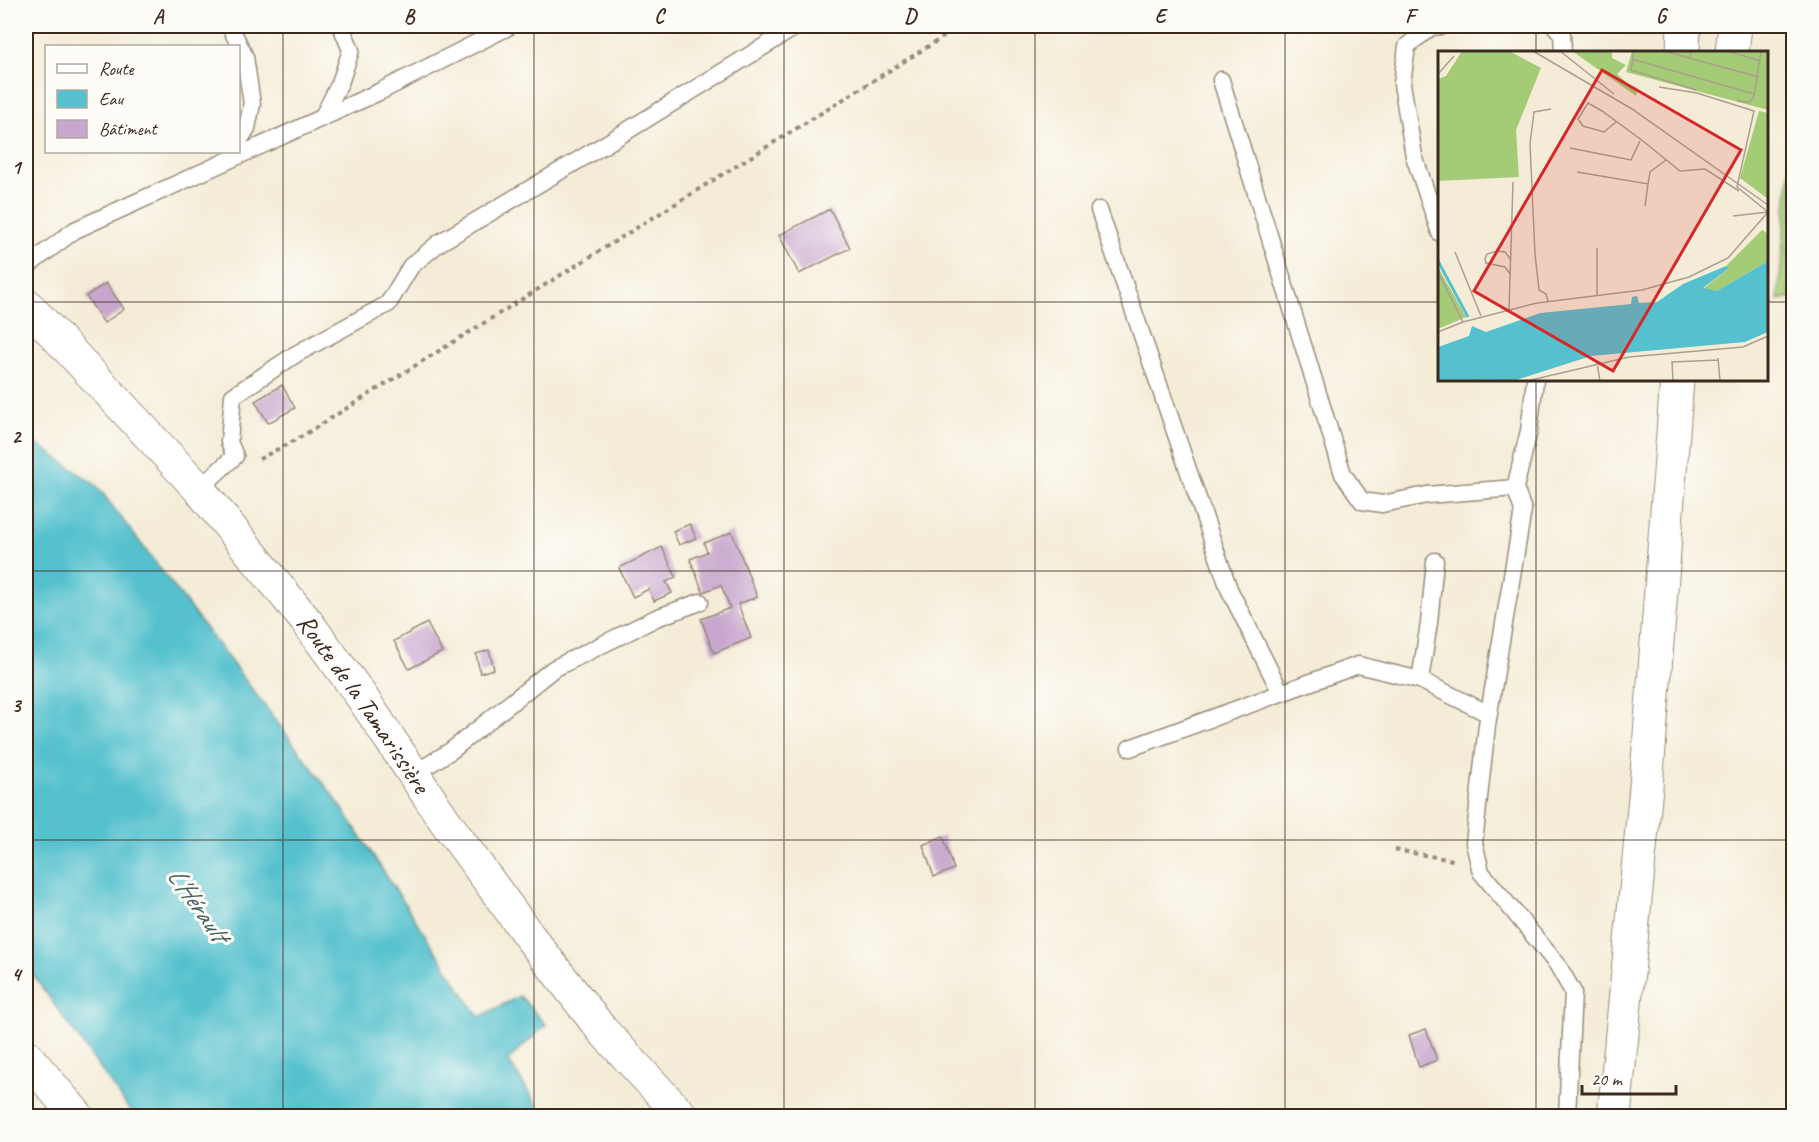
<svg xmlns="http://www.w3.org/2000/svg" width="1819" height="1142" font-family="Caveat,sans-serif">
<rect width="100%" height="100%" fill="#fdfcf7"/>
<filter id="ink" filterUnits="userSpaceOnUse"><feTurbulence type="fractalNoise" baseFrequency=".0167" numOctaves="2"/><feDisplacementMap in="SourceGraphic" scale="12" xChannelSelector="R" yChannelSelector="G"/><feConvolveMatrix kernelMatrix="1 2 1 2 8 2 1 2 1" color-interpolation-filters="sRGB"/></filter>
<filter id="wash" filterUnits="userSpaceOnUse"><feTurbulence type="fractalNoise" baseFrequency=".008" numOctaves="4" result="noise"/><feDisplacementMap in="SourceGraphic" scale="24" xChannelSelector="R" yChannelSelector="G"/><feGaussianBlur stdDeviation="1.35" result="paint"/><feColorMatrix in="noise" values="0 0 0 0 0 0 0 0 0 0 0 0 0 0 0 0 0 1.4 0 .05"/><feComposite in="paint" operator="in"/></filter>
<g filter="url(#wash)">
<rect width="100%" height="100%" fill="#f4ecd7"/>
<path fill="#a4cb76" stroke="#707a4a" stroke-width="1.5" d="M 1793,130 L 1793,297 L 1778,300 Z"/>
<path fill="#55c1ce" stroke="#487676" stroke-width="1.5" d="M 26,436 L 97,486 L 338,802 L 479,1017 L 520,996 L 546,1025 L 508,1060 L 544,1116 L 134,1116 L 26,965 Z"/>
<g id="blocks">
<path fill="#c8a6ce" d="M 830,209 L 850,248 L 799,274 L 779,235 Z
M 106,283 L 124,309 L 104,323 L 86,296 Z
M 282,385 L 295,408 L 268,423 L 255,401 Z
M 690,524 L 696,538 L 679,545 L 673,531 Z
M 732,532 L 757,597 L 738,604 L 751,638 L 714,653 L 701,619 L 730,608 L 721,585 L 703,592 L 690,559 L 707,552 L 704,543 Z
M 662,547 L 676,577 L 666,582 L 672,593 L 654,601 L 649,589 L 633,597 L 619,568 Z
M 427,623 L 442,652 L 409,669 L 394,641 Z
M 489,650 L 494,669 L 480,673 L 476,654 Z
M 943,836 L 954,869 L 934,877 L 923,845 Z
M 1426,1029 L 1437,1060 L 1419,1067 L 1409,1035 Z"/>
</g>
</g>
<g filter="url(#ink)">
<use href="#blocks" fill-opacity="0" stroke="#988b7a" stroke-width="1.5"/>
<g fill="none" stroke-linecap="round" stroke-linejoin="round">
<g stroke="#988b7a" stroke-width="19">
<path id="service" d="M 230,26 L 245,57 L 252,104 L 247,128 L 238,143
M 1555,26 L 1562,34 L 1563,52
M 1221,80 L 1343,474 L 1362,501 L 1382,504 L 1427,495 L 1515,488
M 322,118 L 340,83 L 351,50 L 341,26
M 1099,210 L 1229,589 L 1281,693 L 1358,665 L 1420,680 L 1489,714
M 1440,233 L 1414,156 L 1402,84 L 1407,46 L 1431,27 L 1441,26
M 26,267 L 75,230 L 379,92 L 510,26
M 1535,380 L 1529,431 L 1515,488 L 1523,510 L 1487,725 L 1474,843 L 1481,872 L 1557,964 L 1573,992 L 1567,1116
M 199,489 L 235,456 L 229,442 L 233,396 L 296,354 L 388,304 L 411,266 L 439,243 L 609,142 L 797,26
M 1420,680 L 1429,623 L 1435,561
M 1130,748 L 1281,693
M 414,774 L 452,750 L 553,669 L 656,618 L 700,602"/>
</g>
<g stroke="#988b7a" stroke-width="34">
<g id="minor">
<path id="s1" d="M 26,304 L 199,489 L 307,622 L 359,693 L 445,821 L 529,936 L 602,1030 L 682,1116"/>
</g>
</g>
<g stroke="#988b7a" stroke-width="35">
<path id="tertiary" d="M 26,1056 L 77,1116"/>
</g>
<g stroke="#988b7a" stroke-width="35">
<path id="trunk" d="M 1683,52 L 1684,26
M 1732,52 L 1735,26
M 1614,1116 L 1646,787 L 1677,380"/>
</g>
<path stroke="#988b7a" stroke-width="4" stroke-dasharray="4.5 4.5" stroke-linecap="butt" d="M 259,459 L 299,438 L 961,26
M 1395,850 L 1453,860
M 26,1012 L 36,1025"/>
<use href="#service" stroke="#fff" stroke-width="16"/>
<use href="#minor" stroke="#fff" stroke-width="32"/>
<use href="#tertiary" stroke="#fff" stroke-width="33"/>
<use href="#trunk" stroke="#fff" stroke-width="33"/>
</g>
</g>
<path fill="none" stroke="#3b2a1e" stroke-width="1.5" stroke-opacity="0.55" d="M 283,26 L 283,1116M 534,26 L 534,1116M 784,26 L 784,1116M 1035,26 L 1035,1116M 1285,26 L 1285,1116M 1536,26 L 1536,52M 26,302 L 1440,302M 1766,302 L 1794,302M 1536,380 L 1536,1116M 26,571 L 1794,571M 26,840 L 1794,840"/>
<g text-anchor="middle" stroke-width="6" stroke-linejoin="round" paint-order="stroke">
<g font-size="26" fill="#3b2a1e" stroke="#fdfcf7">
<text dy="9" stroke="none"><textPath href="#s1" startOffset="524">Route de la Tamarissière</textPath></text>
</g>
<g font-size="27" font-style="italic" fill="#445f5c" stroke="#fdfcf7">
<text transform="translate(198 904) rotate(55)" y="9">L'Hérault</text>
</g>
</g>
<g transform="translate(1438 51)">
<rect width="330" height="330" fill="#f4ecd7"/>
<path d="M 24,0 L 71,0 L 103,17 L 78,79 L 81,126 L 0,130 L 0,28 L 8,25 ZM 134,0 L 174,0 L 174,7 L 188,14 L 179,23 L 199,41 L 198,45 ZM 194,0 L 330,0 L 330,59 L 188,21 ZM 321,60 L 330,62 L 330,148 L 302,127 ZM 324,179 L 330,183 L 330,210 L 279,240 L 265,238 L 291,217 L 288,215 ZM 0,216 L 28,266 L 0,278 Z" fill="#a4cb76"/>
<path d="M 330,210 L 330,281 L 307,291 L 153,305 L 75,330 L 0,330 L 0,296 L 31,285 L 34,275 L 48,281 L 102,262 L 193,253 L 194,246 L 199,245 L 201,252 L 219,251 L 245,233 L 288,215 L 291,217 L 265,237 L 279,240 Z" fill="#55c1ce"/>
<path fill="none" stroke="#55c1ce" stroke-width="3" d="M 0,210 L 30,266"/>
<path fill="none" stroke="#aa9e8d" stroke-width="1.5" d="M 95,0 L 194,58 L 330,154M 122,0 L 176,43M 196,0 L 193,19 L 258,39M 227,0 L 251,7 L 254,0M 289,0 L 323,10M 251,7 L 321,26M 194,8 L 316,43M 0,23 L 16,5M 221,36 L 259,42 L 316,60 L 299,136 L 330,161M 299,50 L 312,51 L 316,45 L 323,0M 178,71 L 166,81 L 145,75 L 140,68 L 150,52 L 164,60 L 205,90 L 242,120 L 267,118 L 301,140M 132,97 L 193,109 L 202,90M 139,121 L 210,133 L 212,121 L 228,109M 207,155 L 210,133M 295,165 L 330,161M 159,197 L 159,244M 17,201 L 43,265M 1,223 L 25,271M 72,223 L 67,216 L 48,212 L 47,208 L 49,203 L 59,200 L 67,201 L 73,209M 110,250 L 108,243 L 101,239 L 97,203 L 92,93 L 96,61 L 113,58M 71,259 L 75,131M 0,281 L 25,271 L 99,252 L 204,239 L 251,226 L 290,207 L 330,161M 280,307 L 282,330M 234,310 L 235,330M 234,311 L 280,309M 159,312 L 162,330M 89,330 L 191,306 L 305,296 L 330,285"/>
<path fill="#d62828" fill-opacity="0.15" stroke="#d62828" stroke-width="3" d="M 164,19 L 303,99 L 175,320 L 36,240 Z"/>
<rect width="330" height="330" fill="none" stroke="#3b2a1e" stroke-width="3"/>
</g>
<rect width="1819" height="1142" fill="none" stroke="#fdfcf7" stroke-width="66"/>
<rect x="45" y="45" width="195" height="108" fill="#fdfcf7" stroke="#afa8a0" stroke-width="1.5"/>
<rect x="57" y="64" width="30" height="9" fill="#ffffff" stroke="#afa8a0" stroke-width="1.5"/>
<text x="99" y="75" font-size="18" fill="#3b2a1e">Route</text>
<rect x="57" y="90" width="30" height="18" fill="#55c1ce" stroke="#afa8a0" stroke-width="1.5"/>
<text x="99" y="105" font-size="18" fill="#3b2a1e">Eau</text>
<rect x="57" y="120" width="30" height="18" fill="#c8a6ce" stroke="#afa8a0" stroke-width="1.5"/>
<text x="99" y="135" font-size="18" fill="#3b2a1e">Bâtiment</text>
<path d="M1582 1085v9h94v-9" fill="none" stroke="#3b2a1e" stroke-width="3"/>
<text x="1591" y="1085" font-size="18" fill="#3b2a1e" stroke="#fdfcf7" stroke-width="4.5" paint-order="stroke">20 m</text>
<rect x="33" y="33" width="1753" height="1076" fill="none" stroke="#3b2a1e" stroke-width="2"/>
<g font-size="20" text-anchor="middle" font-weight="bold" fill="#3b2a1e">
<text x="158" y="23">A</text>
<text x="409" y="23">B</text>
<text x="659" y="23">C</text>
<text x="910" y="23">D</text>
<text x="1160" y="23">E</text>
<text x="1410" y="23">F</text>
<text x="1661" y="23">G</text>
<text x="16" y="174">1</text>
<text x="16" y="443">2</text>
<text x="16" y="712">3</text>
<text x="16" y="981">4</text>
</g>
</svg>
